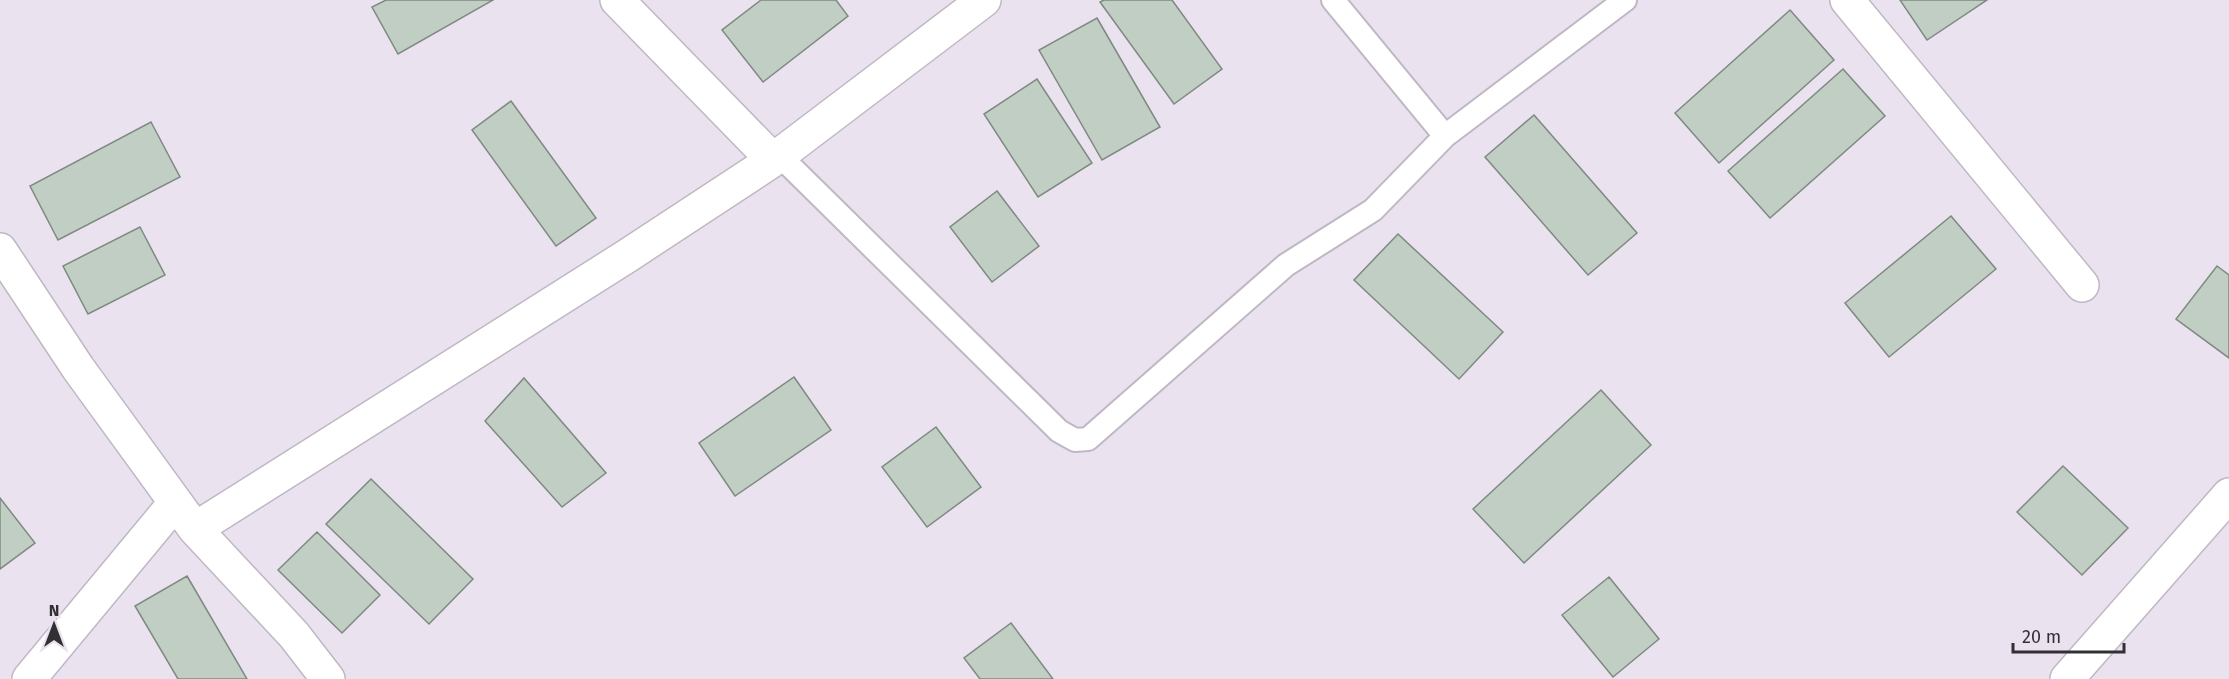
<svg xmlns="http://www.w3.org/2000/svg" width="2229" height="679" font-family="'Fira Sans',sans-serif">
<rect width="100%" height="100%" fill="#eae2ef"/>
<path fill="#c1cec4" stroke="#7e8a81" stroke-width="1.5" d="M 386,0 L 493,0 L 398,54 L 372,7 Z
M 761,0 L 836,0 L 848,16 L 763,82 L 722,30 Z
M 1104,0 L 1172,0 L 1222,69 L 1174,104 L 1100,2 Z
M 1900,0 L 1987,0 L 1927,40 Z
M 1790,10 L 1834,60 L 1719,163 L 1675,113 Z
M 1097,18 L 1160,127 L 1102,160 L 1039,50 Z
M 1843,69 L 1885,116 L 1770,218 L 1728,171 Z
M 1037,79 L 1092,163 L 1038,197 L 984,114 Z
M 511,101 L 596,218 L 556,246 L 472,130 Z
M 1534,115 L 1637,233 L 1588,275 L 1485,157 Z
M 151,122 L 180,177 L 58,240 L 30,186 Z
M 997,191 L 1039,246 L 992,282 L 950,227 Z
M 1951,216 L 1996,269 L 1889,357 L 1845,303 Z
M 140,227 L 165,275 L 88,314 L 63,266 Z
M 1398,234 L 1503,332 L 1459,379 L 1354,280 Z
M 2217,266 L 2229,275 L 2229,358 L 2176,319 Z
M 794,377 L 831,430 L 735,496 L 699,443 Z
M 524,378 L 606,473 L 562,507 L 485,421 Z
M 1601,390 L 1651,445 L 1524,563 L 1473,509 Z
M 936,427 L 981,487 L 927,527 L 882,467 Z
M 2063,466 L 2128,528 L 2082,575 L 2017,512 Z
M 371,479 L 473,579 L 429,624 L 326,524 Z
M 0,498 L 35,543 L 0,569 Z
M 317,532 L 380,595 L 342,633 L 278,570 Z
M 187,576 L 247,679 L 178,679 L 135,606 Z
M 1609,577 L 1659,639 L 1613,677 L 1562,615 Z
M 1011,623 L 1053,679 L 980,679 L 964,658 Z"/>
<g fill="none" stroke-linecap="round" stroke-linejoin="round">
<g stroke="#bfb8c4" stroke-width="26">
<path id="service" d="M 1333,0 L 1445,136
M 779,155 L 1059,431 L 1075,440 L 1088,439 L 1286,265 L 1373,210 L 1445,136 L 1625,0"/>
</g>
<g stroke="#bfb8c4" stroke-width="36">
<path id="minor" d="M 617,0 L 773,160
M 1847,0 L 2082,285
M 0,250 L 78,368 L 195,529 L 294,635 L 328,679
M 195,529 L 627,256 L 773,160 L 984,0
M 29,679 L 175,503
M 2067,679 L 2229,495"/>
</g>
<use href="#service" stroke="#fff" stroke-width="22"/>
<use href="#minor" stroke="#fff" stroke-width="33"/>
</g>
<g transform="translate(54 625)" stroke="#eae2ef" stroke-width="4.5" paint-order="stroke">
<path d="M0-4.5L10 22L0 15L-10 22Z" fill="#333035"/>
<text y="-9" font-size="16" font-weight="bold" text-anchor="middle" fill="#333035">N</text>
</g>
<path d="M2013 643v9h111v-9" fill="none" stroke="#333035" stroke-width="3"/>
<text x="2022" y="643" font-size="18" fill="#333035" stroke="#eae2ef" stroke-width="4.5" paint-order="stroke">20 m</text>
</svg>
